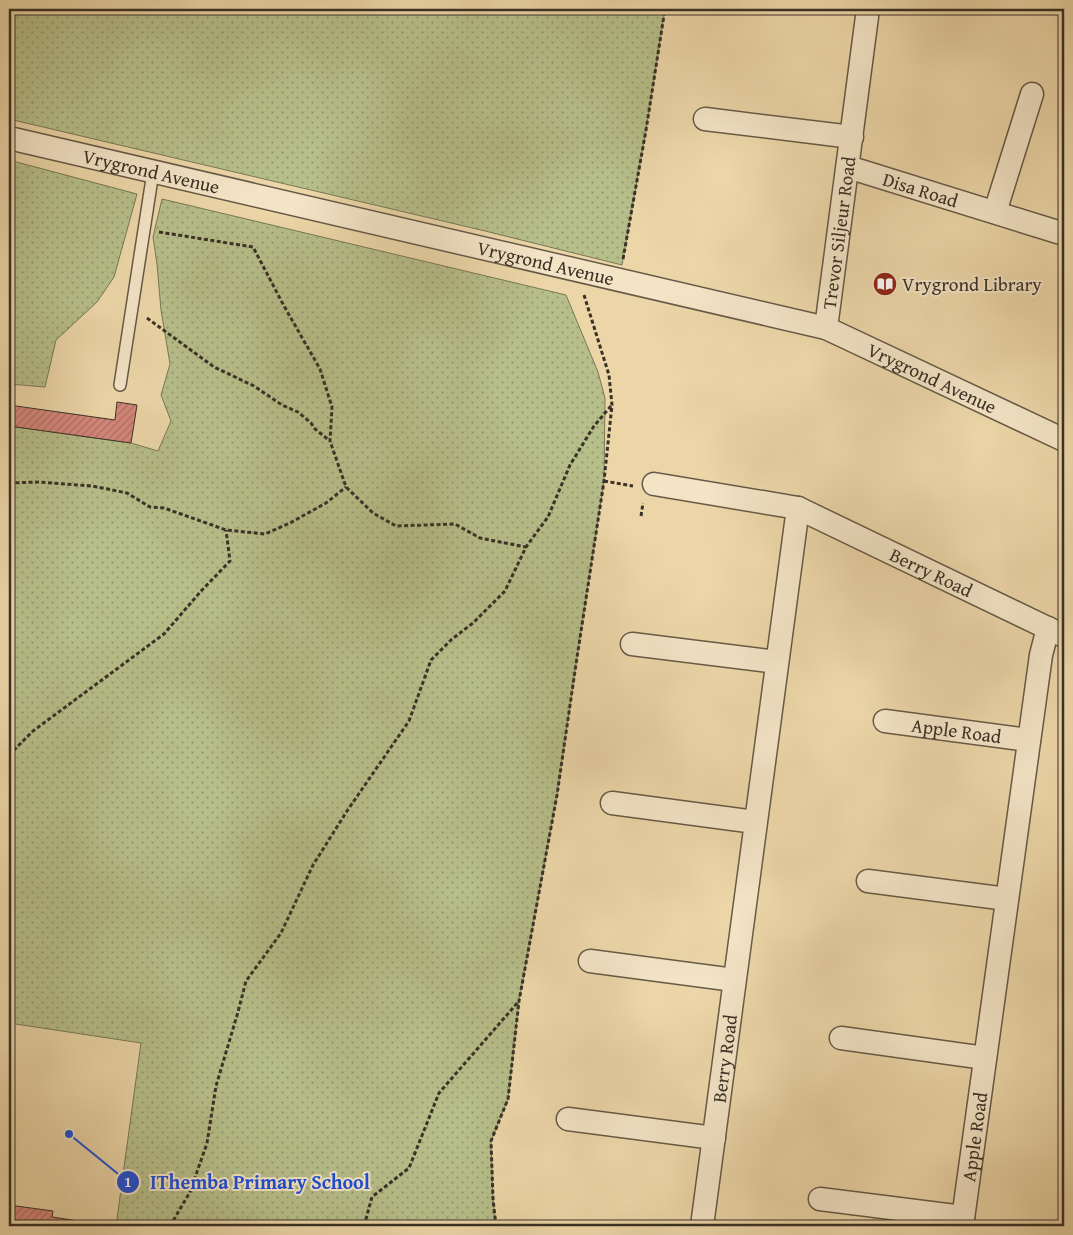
<svg xmlns="http://www.w3.org/2000/svg" width="1073" height="1235" font-family="'Gentium Book Plus',serif">
<defs>
<pattern id="grass-dots" width="8" height="8" patternUnits="userSpaceOnUse" patternTransform="scale(1.25)"><rect width="8" height="8" fill="#b6be89"/><path d="M2 2h.1M6 6h.1" fill="none" stroke="#959b70" stroke-width="1.8" stroke-linecap="round"/></pattern>
<pattern id="building-hatch" width="6" height="6" patternUnits="userSpaceOnUse" patternTransform="scale(1.25)"><rect width="6" height="6" fill="#d6877c"/><path d="M-1 1l2-2M0 6l6-6M5 7l2-2" fill="none" stroke="#af6f66"/></pattern>
</defs>
<rect width="100%" height="100%" fill="#ecd6a8"/>
<filter id="stains"><feTurbulence type="fractalNoise" baseFrequency=".004" numOctaves="4"/><feColorMatrix values="0 0 0 0 .2 0 0 0 0 .09 0 0 0 0 .02 0 0 0 .5 -.17"/></filter>
<radialGradient id="worn" r=".72"><stop offset=".6" stop-color="#630" stop-opacity="0"/><stop offset="1" stop-color="#630" stop-opacity=".3"/></radialGradient>
<path fill="url(#grass-dots)" stroke="#787858" d="M 9,9 L 665,9 L 646,130 L 622,265 L 481,230 L 9,119 Z
M 9,160 L 137,194 L 114,277 L 97,302 L 56,340 L 45,387 L 9,384 Z
M 162,199 L 566,295 L 598,372 L 605,398 L 604,481 L 576,664 L 557,795 L 519,1001 L 508,1099 L 491,1141 L 493,1199 L 496,1226 L 116,1226 L 141,1043 L 9,1023 L 9,426 L 131,443 L 158,451 L 171,421 L 161,395 L 170,364 L 161,310 L 157,264 L 153,237 Z"/>
<path fill="url(#building-hatch)" stroke="#3a3127" d="M 117,402 L 137,405 L 131,443 L 9,426 L 9,405 L 115,420 Z
M 9,1205 L 53,1211 L 52,1217 L 79,1221 L 78,1226 L 9,1226 Z"/>
<g fill="none" stroke-linecap="round" stroke-linejoin="round">
<g stroke="#665a47" stroke-width="14">
<path id="lane" d="M 120,385 L 153,172"/>
</g>
<g stroke="#665a47" stroke-width="25">
<g id="street">
<path d="M 705,119 L 852,137"/>
<path id="s1" d="M 9,138 L 826,328 L 1064,440"/>
<path id="s2" d="M 848,167 L 1064,234"/>
<path d="M 995,212 L 1032,94"/>
<path id="s3" d="M 826,328 L 868,9"/>
<path id="s4" d="M 654,484 L 798,508 L 1064,636"/>
<path d="M 632,644 L 777,662"/>
<path id="s5" d="M 885,721 L 1029,740"/>
<path d="M 612,803 L 755,822"/>
<path d="M 868,881 L 1007,899"/>
<path d="M 590,961 L 734,980"/>
<path d="M 841,1038 L 985,1058"/>
<path d="M 568,1119 L 714,1138"/>
<path d="M 820,1199 L 963,1217"/>
<path id="s6" d="M 702,1226 L 798,508"/>
<path id="s7" d="M 962,1226 L 1041,655 L 1048,628"/>
</g>
</g>
<path stroke="#3a3127" stroke-width="3" stroke-dasharray="4 2.5" stroke-linecap="butt" d="M 159,232 L 253,247 L 284,306 L 320,369 L 332,407 L 330,441 L 346,487 L 373,513 L 396,526 L 455,524 L 480,538 L 526,547
M 623,259 L 646,130 L 665,9
M 147,318 L 214,367 L 254,386 L 282,405 L 298,412 L 311,423 L 315,429 L 330,441
M 604,481 L 633,486
M 9,483 L 39,482 L 92,486 L 127,493 L 150,507 L 164,508 L 226,530 L 265,534 L 290,523 L 326,503 L 346,487
M 641,516 L 643,503
M 9,755 L 33,731 L 164,634 L 202,590 L 230,561 L 226,530
M 170,1226 L 190,1192 L 207,1143 L 216,1086 L 238,1012 L 246,981 L 281,933 L 313,865 L 347,811 L 409,721 L 431,660 L 452,639 L 473,623 L 505,591 L 526,547 L 548,517 L 570,465 L 594,426 L 611,406
M 364,1226 L 372,1197 L 409,1168 L 439,1093 L 519,1001
M 496,1226 L 493,1199 L 491,1141 L 508,1099 L 519,1001 L 557,795 L 576,664 L 604,481 L 612,405 L 609,375 L 584,295"/>
<use href="#lane" stroke="#f3e4c6" stroke-width="11"/>
<use href="#street" stroke="#f3e4c6" stroke-width="22"/>
</g>
<defs>
<g id="library-disc" transform="scale(1.25)"><circle r="9.5" fill="#8f2418" stroke="#f3e4c6"/><path d="M-6-4Q-3-5.5-.7-3.5V5Q-3 3-6 4ZM6-4Q3-5.5 .7-3.5V5Q3 3 6 4Z" fill="#fff"/></g>
</defs>
<g fill-rule="evenodd">
<use href="#library-disc" x="885" y="284"/>
</g>
<g text-anchor="middle" stroke-width="4" stroke-linejoin="round" paint-order="stroke">
<g font-size="19" fill="#3a3127" stroke="#f3e4c6">
<text dy="7" stroke="none"><textPath href="#s1" startOffset="146">Vrygrond Avenue</textPath></text>
<text dy="7" stroke="none"><textPath href="#s2" startOffset="76">Disa Road</textPath></text>
<text dy="7" stroke="none"><textPath href="#s3" startOffset="96">Trevor Siljeur Road</textPath></text>
<text dy="7" stroke="none"><textPath href="#s1" startOffset="551">Vrygrond Avenue</textPath></text>
<text dy="7" stroke="none"><textPath href="#s1" startOffset="956">Vrygrond Avenue</textPath></text>
<text dy="7" stroke="none"><textPath href="#s4" startOffset="294">Berry Road</textPath></text>
<text dy="7" stroke="none"><textPath href="#s5" startOffset="72">Apple Road</textPath></text>
<text dy="7" stroke="none"><textPath href="#s6" startOffset="169">Berry Road</textPath></text>
<text dy="7" stroke="none"><textPath href="#s7" startOffset="90">Apple Road</textPath></text>
</g>
<g font-size="19" fill="#3a3127" stroke="#f3e4c6" text-anchor="start">
<text x="902" y="291">Vrygrond Library</text>
</g>
</g>
<path fill="none" stroke="#1d4ed8" stroke-width="2" d="M69 1134L128 1182"/>
<g fill="#1d4ed8" stroke="#f3e4c6" stroke-width="2">
<circle cx="69" cy="1134" r="5"/>
<circle cx="128" cy="1182" r="12"/>
</g>
<g font-size="15" text-anchor="middle" font-weight="bold" fill="#fff">
<text x="128" y="1187">1</text>
</g>
<g font-size="20" text-anchor="middle" font-weight="bold" fill="#1d4ed8" stroke="#f3e4c6" stroke-width="4" stroke-linejoin="round" paint-order="stroke">
<text x="260" y="1189">IThemba Primary School</text>
</g>
<rect width="1073" height="1235" fill="none" stroke="#ecd6a8" stroke-width="30"/>
<rect x="10" y="10" width="1053" height="1215" fill="none" stroke="#3a3127" stroke-width="2.5"/>
<rect x="15" y="15" width="1043" height="1205" fill="none" stroke="#3a3127"/>
<rect width="100%" height="100%" filter="url(#stains)"/>
<rect width="100%" height="100%" fill="url(#worn)"/>
</svg>
